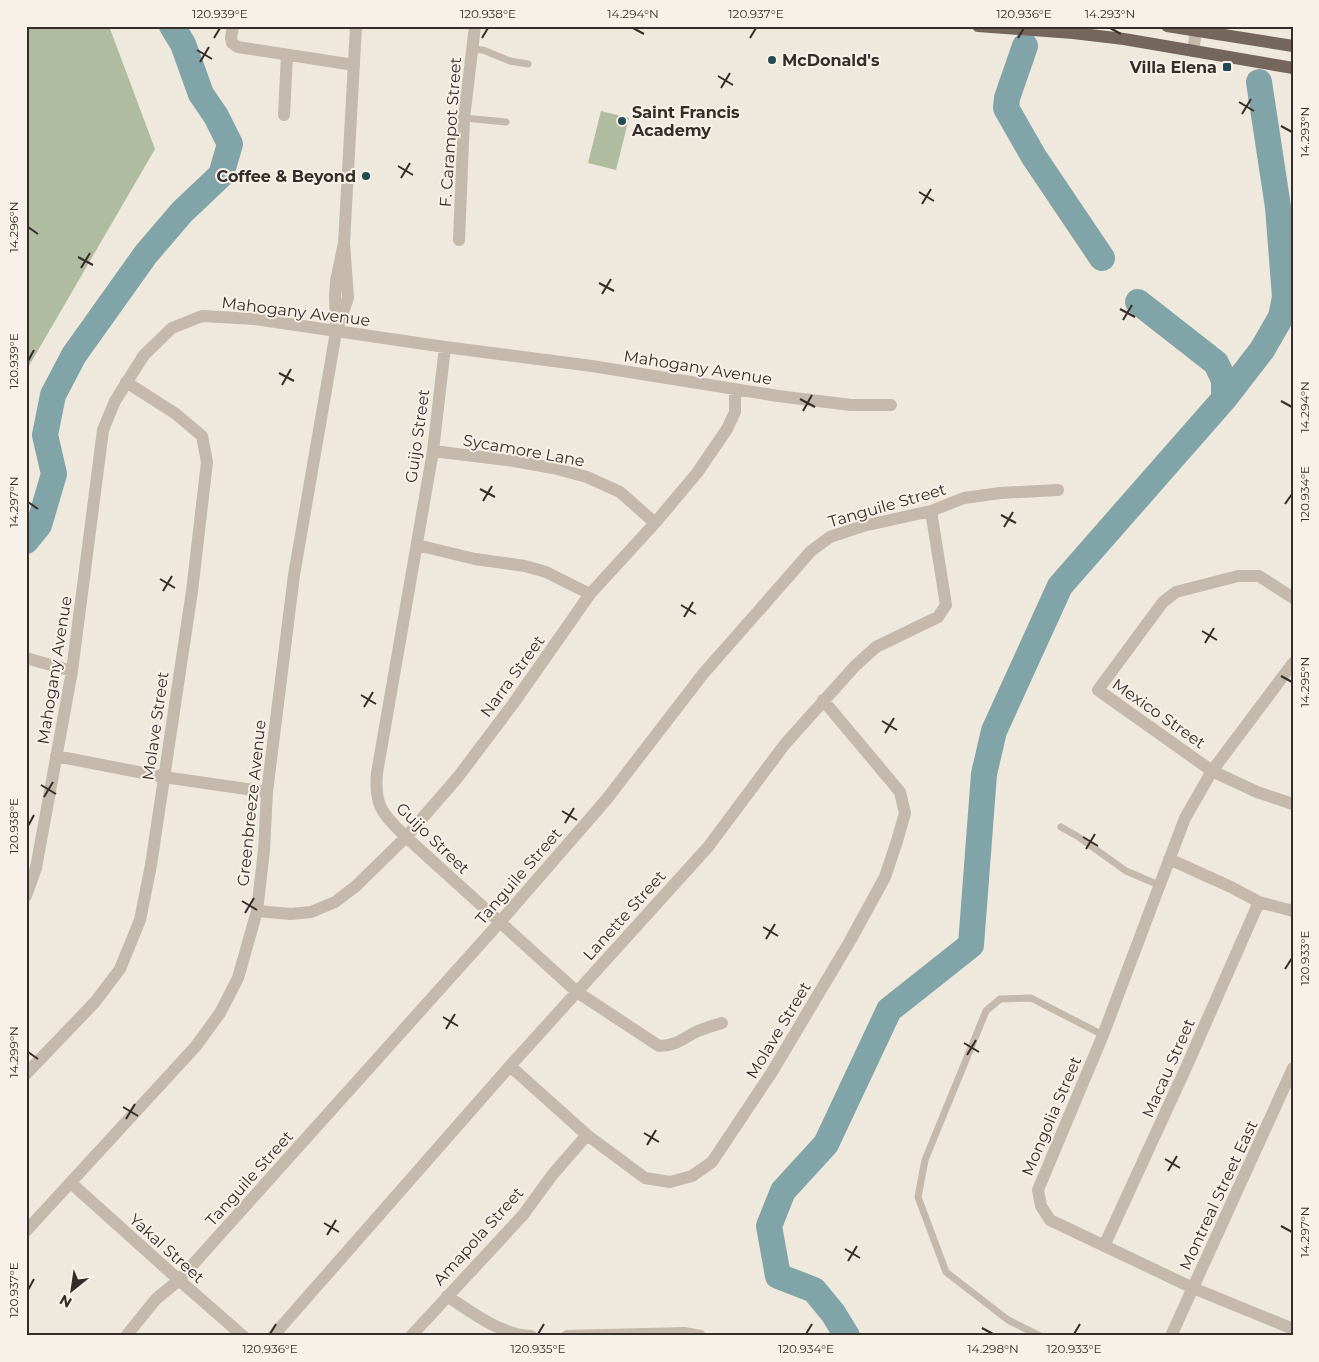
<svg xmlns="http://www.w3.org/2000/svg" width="1319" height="1362" font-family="Montserrat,sans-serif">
<rect width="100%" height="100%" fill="#efe8dd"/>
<path fill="#b0bc9f" d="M 26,26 L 109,26 L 155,149 L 26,371 Z
M 601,111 L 629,118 L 616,170 L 588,163 Z"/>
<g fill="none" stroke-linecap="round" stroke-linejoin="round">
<path stroke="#80a4a8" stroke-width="26" d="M 1025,46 L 1007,98 L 1006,108 L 1034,157 L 1102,258
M 1138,302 L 1216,363 L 1224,380 L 1224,399
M 26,541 L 39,525 L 54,474 L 45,435 L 53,395 L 74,355 L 146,254 L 182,212 L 221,175 L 230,144 L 216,116 L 201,94 L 183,44 L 172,26
M 847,1336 L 833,1313 L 814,1290 L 778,1276 L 769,1226 L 783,1191 L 826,1144 L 889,1010 L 971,945 L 984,774 L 994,731 L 1060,586 L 1224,399 L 1262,350 L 1281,317 L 1285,297 L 1278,207 L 1259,82"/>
<path stroke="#c5b9ab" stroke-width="7" d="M 472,49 L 483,50 L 510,61 L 528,64
M 464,118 L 506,122
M 1061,827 L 1077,836 L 1126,871 L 1159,885
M 1040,1336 L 1008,1320 L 946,1272 L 918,1197 L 925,1160 L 986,1011 L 1000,999 L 1031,998 L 1103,1035"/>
<path stroke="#c5b9ab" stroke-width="12" d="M 233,26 L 231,38 L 232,43 L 238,47 L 354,65
M 1193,51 L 1196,31 L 1194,26
M 284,115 L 287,55
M 459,240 L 464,118 L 475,26
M 445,347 L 433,451 L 377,773 C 374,807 383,814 406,837 L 577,992 L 659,1046 C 675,1046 682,1039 696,1032 C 704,1028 713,1026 722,1023
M 433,451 L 514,461 L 553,468 L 587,477 L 620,492 L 655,523
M 417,545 L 475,559 L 525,566 L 546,572 L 590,594
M 1293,598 L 1259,576 L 1238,576 L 1176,592 L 1163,602 L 1098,690 L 1212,771 L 1257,792 L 1293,804
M 26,658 L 72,671
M 1293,663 L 1212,771 L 1185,818 L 1103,1035 L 1038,1190 L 1041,1206 L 1050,1220 L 1193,1288 L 1293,1329
M 56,756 L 164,777 L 267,792
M 1169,859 L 1231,887 L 1259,902 L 1293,911
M 26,896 L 36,868 L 72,671 L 103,430 L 115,401 L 144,355 L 172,328 L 202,316 L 255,319 L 445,347 L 592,366 L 778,396 L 851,405 L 891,405
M 257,911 L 291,914 L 311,912 L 335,902 L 356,886 L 406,837 L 458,777 L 513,704 L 590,594 L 655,523 L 697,473 L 727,429 L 735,412 L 735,389
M 510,1066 L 587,1135 L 645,1178 L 670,1182 L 692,1176 L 712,1162 L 772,1072 L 850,941 L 885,877 L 897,841 L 905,813 L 900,792 L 823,700
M 26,1074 L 95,1002 L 120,969 L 140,920 L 151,865 L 192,591 L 207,462 L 202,436 L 176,414 L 126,382
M 71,1183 L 179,1280 L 243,1336
M 1104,1246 L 1185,1070 L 1259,902
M 447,1296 C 473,1313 499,1334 531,1336
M 126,1336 L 156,1299 L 179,1280 L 500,922 L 606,800 L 703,674 L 811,551 L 830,537 L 863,526 L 931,511 L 964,498 L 1000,493 L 1058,490
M 273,1336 L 510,1066 L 708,847 L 785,744 L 855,666 L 876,647 L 938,617 L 946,605 L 931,511
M 411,1336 L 523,1215 L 553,1174 L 587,1135
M 567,1336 L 684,1333 L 700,1336
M 1171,1336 L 1293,1068"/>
<path stroke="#c5b9ab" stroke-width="12" d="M 336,325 L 335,296 L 336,281 L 344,243 L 356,26
M 26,1231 L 196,1046 L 220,1013 L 238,978 L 257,911 L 264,850 L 267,792 L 294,575 L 336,332 L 348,298 L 344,243"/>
<path stroke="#74665c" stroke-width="12" d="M 978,26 L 1073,33 L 1124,39 L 1293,68
M 1167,26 L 1293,46"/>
</g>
<path fill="none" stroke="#342d29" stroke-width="2" d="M 633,28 L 644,34M 1110,28 L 1121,34M 214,38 L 220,28M 482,38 L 488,28M 750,38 L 756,28M 1018,38 L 1024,28M 197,50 L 212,59M 200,62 L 209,47M 718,76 L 733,85M 721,88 L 730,73M 1239,102 L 1254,111M 1242,114 L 1251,99M 1281,126 L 1292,132M 398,166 L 413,175M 401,178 L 410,163M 919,192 L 934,201M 922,204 L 931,189M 28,227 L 38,234M 78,257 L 93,265M 81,268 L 90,253M 599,283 L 614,291M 602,294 L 611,279M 1120,309 L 1135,317M 1123,320 L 1132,305M 28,361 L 34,350M 279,373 L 294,381M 282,385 L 291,369M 800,399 L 815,407M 1281,401 L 1292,407M 803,411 L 812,395M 480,489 L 495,497M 483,501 L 492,486M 28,502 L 38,509M 1285,504 L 1292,494M 1001,515 L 1016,523M 1004,527 L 1013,512M 160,579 L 175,588M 163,591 L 172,576M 681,605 L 696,614M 684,617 L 693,602M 1202,631 L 1217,640M 1205,643 L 1214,628M 1281,676 L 1292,682M 361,695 L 376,704M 364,707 L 373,692M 882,721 L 897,730M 885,733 L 894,718M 41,785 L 56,794M 44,797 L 53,782M 562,811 L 577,820M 565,823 L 574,808M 28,826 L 34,815M 1083,837 L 1098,846M 1086,849 L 1095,834M 242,901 L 257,910M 245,913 L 254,898M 763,927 L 778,936M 766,939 L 775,924M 1285,969 L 1292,958M 443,1017 L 458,1026M 446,1029 L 455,1014M 964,1043 L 979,1052M 28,1052 L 38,1059M 967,1055 L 976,1040M 123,1107 L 138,1116M 126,1119 L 135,1104M 644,1133 L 659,1142M 647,1145 L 656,1130M 1165,1159 L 1180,1168M 1168,1171 L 1177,1156M 324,1223 L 339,1232M 1281,1226 L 1292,1232M 327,1235 L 336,1220M 845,1249 L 860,1258M 848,1261 L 857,1246M 28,1290 L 34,1279M 982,1328 L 993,1334M 270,1334 L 276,1324M 538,1334 L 544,1324M 806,1334 L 812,1324M 1074,1334 L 1080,1324"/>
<g fill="#244a50" stroke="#f7f1e9" stroke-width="2">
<circle cx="772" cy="60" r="5"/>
<rect x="1222" y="62" width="10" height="10" rx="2.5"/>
<circle cx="622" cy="121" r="5"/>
<circle cx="366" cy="176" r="5"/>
</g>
<g text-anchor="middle" stroke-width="4" stroke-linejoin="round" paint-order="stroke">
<g font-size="16" font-weight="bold" fill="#342d29" stroke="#f7f1e9" text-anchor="start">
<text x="782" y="66">McDonald's</text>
<text x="1217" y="73" text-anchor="end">Villa Elena</text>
<text x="632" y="118">Saint Francis<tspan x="632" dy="18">Academy</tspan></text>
<text x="356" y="182" text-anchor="end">Coffee &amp; Beyond</text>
</g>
<g font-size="16" fill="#342d29" stroke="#f7f1e9">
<text transform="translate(450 132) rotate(-86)" y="6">F. Carampot Street</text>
<text transform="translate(296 311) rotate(7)" y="6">Mahogany Avenue</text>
<text transform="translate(698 367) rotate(9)" y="6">Mahogany Avenue</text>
<text transform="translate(417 436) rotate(-82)" y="6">Guijo Street</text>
<text transform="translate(524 450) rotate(10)" y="6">Sycamore Lane</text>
<text transform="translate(887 505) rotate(-16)" y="6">Tanguile Street</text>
<text transform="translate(54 670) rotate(-81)" y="6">Mahogany Avenue</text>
<text transform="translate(512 676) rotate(-54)" y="6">Narra Street</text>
<text transform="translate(1159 713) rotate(35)" y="6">Mexico Street</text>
<text transform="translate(155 726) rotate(-82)" y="6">Molave Street</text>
<text transform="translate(251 803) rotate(-84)" y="6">Greenbreeze Avenue</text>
<text transform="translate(433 838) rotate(44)" y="6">Guijo Street</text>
<text transform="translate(518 876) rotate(-49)" y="6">Tanguile Street</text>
<text transform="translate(624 915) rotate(-48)" y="6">Lanette Street</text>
<text transform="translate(778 1030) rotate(-59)" y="6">Molave Street</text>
<text transform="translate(1168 1068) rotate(-66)" y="6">Macau Street</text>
<text transform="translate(1051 1116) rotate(-67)" y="6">Mongolia Street</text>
<text transform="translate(249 1178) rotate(-48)" y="6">Tanguile Street</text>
<text transform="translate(1218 1195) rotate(-65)" y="6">Montreal Street East</text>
<text transform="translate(478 1236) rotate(-48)" y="6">Amapola Street</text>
<text transform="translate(167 1248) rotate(42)" y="6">Yakal Street</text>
</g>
</g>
<rect width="1319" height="1362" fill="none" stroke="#f7f1e9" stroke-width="55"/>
<g transform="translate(72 1290) rotate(210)" stroke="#f7f1e9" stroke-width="4" paint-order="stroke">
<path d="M0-4L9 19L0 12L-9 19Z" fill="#342d29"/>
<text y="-8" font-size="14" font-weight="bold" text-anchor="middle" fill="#342d29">N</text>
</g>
<rect x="28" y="28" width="1264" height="1306" fill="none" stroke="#342d29" stroke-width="2"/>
<g font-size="12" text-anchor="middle" fill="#342d29">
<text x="220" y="18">120.939°E</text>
<text x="488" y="18">120.938°E</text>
<text x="633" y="18">14.294°N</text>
<text x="756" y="18">120.937°E</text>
<text x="1024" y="18">120.936°E</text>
<text x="1110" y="18">14.293°N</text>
<text transform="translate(1305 132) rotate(-90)" y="4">14.293°N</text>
<text transform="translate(14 227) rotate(-90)" y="4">14.296°N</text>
<text transform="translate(14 361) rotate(-90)" y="4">120.939°E</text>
<text transform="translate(1305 407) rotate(-90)" y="4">14.294°N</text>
<text transform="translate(1305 494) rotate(-90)" y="4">120.934°E</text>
<text transform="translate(14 502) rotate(-90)" y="4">14.297°N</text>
<text transform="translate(1305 682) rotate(-90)" y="4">14.295°N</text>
<text transform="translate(14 826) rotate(-90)" y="4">120.938°E</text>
<text transform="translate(1305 958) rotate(-90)" y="4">120.933°E</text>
<text transform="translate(14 1052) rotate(-90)" y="4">14.299°N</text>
<text transform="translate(1305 1232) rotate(-90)" y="4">14.297°N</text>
<text transform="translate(14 1290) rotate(-90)" y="4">120.937°E</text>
<text x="270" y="1353">120.936°E</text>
<text x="538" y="1353">120.935°E</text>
<text x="806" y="1353">120.934°E</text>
<text x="993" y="1353">14.298°N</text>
<text x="1074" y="1353">120.933°E</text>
</g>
</svg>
